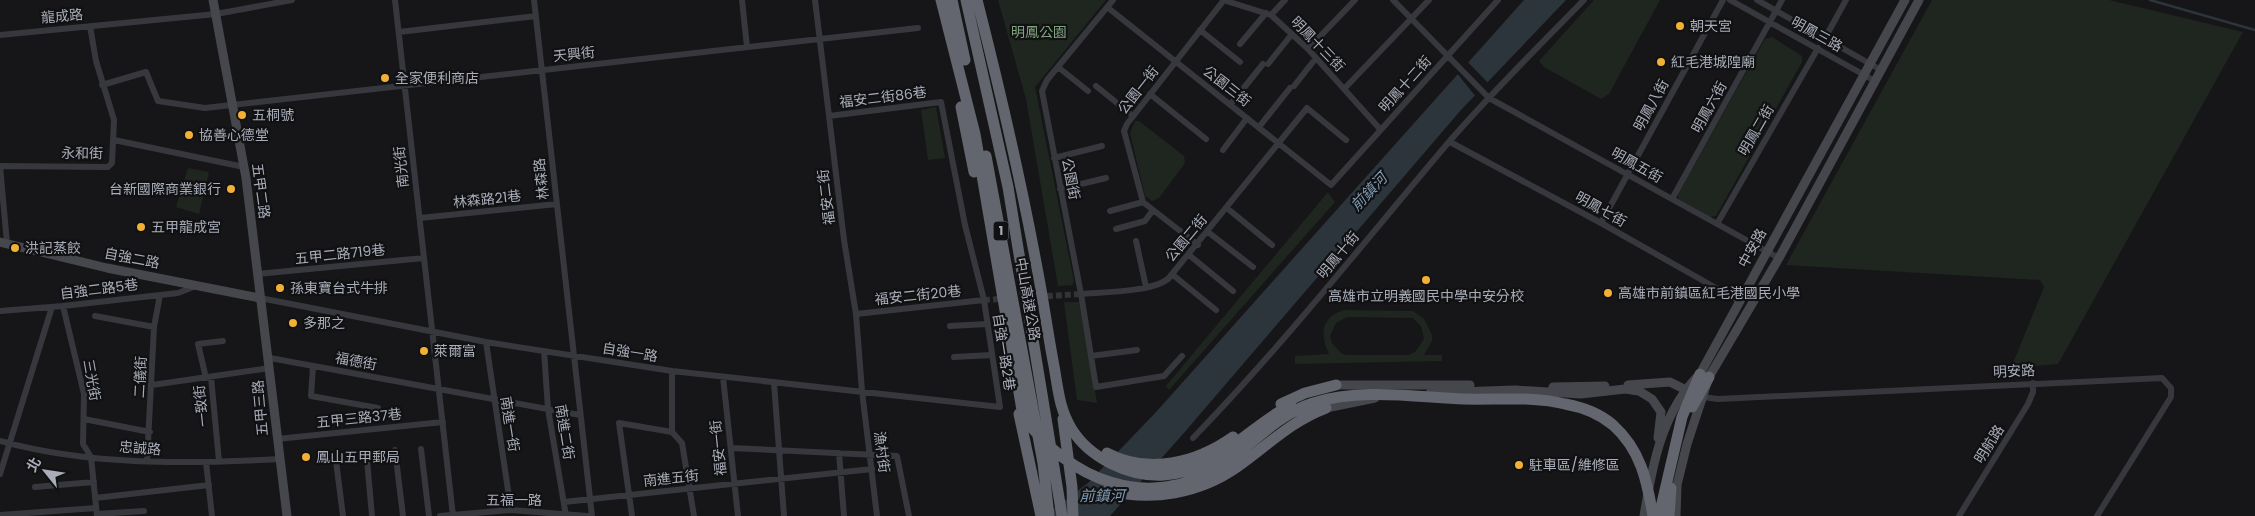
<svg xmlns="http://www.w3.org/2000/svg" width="2255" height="516" font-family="Poppins,'Noto Sans TC',sans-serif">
<rect width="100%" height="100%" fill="#161618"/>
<path fill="#1e261f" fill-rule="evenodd" d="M 998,0 L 1106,0 L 1035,87 L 1074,281 L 1072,285 L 1058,286 L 1026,99 Z
M 1594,0 L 1660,0 L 1609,94 L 1601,99 L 1544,67 L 1539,61 Z
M 1932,0 L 2109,0 L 2243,32 L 2058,364 L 2011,368 L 2044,287 L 2040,280 L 1786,265 Z
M 1772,37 L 1802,56 L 1802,62 L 1716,216 L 1710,217 L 1678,199 L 1678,194 L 1765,39 Z
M 936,107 L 945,158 L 928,160 L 921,110 Z
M 1135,121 L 1139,121 L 1184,156 L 1185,163 L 1159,198 L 1152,201 L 1145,196 L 1130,133 Z
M 188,168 L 209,172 L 199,214 L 176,207 Z
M 1328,192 L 1335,202 L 1169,390 L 1166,386 Z
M 1064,302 L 1079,302 L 1081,305 L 1097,403 L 1077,400 Z
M 1344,310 L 1413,311 L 1424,319 L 1432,335 L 1432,341 L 1424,355 L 1442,355 L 1442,361 L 1295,364 L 1295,356 L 1329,354 C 1320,334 1320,318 1344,310 ZM 1347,317 L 1413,318 L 1421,326 L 1424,339 L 1415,352 L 1409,355 L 1346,355 L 1341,353 L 1332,343 L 1330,336 L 1336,323 Z"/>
<path fill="#2c353c" d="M 1524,0 L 1566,0 L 1461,110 L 1183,434 L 1110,516 L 1044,516 L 1088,483 L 1157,411 Z"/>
<path fill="#161618" d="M 1466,60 L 1489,84 L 1476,97 L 1456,72 Z"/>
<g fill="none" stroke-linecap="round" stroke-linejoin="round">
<path stroke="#2c353c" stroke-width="2.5" d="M 2150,0 L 2255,30"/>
<path stroke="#333438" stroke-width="6" stroke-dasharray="6 3" stroke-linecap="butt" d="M 984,300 L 1081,294"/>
<path stroke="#37383d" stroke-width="6" d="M 395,0 L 453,516
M 534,0 L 592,516
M 742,0 L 747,47
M 815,0 L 844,240 L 856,314 L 862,391 L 877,516
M 1113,0 L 1047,80 L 1042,91 L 1081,294 L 1096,387 L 1164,376 L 1182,356
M 1223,0 L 1271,15 L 1308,49 L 1380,129
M 1393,0 L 1489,98 L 1779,258
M 1730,0 L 1875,81
M 1757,0 L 1881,70
M 1107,7 L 1331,185 L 1498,0
M 1271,15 L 1285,0
M 1200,30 L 1240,62
M 399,32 L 536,16
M 0,35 L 216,14 L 292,0
M 1825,38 L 1846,0
M 1240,44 L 1266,13
M 1308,49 L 1355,0
M 1268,64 L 1292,34
M 1058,67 L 1088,91
M 102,85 L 146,72 L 158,101 L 205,108 L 918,28
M 1096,86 L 1133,116
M 1294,86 L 1316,58
M 1344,89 L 1429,0
M 1150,94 L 1206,139
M 1230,105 L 1263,64
M 1259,127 L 1290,88
M 114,140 L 244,167
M 1450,142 L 1601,223 L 1739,301
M 1223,150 L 1247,118
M 1054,158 L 1102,146
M 1060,189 L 1106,178
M 1672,199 L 1782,0
M 1228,209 L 1272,245
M 1110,211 L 1143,202
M 420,218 L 557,204
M 1601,223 L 1723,0
M 1717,224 L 1818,48
M 1116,229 L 1145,221 L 1153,210
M 1208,232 L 1253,267
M 1136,241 L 1146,287
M 7,243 L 0,166 L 108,167 L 112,163 L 114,120 L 96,61 L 90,26
M 1198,245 L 1143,202 L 1124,131 L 1127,124 L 1224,0
M 1189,255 L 1233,291
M 257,274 L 424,258
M 1173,275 L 1216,310
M 1081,294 C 1103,292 1151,292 1168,279 L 1307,108 L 1346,140
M 260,298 L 486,342 L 672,371 L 1000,407 L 984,300 L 965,225 L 941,102 L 829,116
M 63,306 L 84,394 L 83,444 L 91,457 L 97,516
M 0,311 L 63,306 L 178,293 L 196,286
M 856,314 L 984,300
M 95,316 L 154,327
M 950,326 L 987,324
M 486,342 L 511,510
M 544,351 L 548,409 L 566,516
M 1091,356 L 1137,350
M 954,357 L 992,355
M 270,358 L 580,415
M 313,366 L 311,396 L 378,408
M 672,371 L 672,432
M 211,377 L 219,461
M 723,377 L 738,516
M 206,378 L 198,344 L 223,341
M 774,383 L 784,516
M 152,385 L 270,368
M 1703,397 L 1718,399 L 2162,378 L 2171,388 L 2171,397 L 2097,516
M 84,419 L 150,432
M 1193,438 C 1284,344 1364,242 1448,143 C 1491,93 1538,47 1584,0
M 277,439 L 443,422
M 0,441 C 90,466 187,464 279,459
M 731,448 L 897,456 L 909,516
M 421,449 L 429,516
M 395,450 L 403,516
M 839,453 L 844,516
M 367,460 L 372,516
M 147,461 L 154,327 L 160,295
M 336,461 L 343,516
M 206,462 L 212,516
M 0,474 L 52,307
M 35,487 L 94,482
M 95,498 L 209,485
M 564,502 L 872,469
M 97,514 L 144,511
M 0,515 L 96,508
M 440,516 L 511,510 L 587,516
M 632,516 L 619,423 L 672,432 L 682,443 L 694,516
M 1959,516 L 2028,404 L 2033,392 L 2033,383"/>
<path stroke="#45474d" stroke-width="9" d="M 213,0 L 246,178 L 287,516
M 0,242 L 107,268 L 260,298
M 1336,385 L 1470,385
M 1628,385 L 1670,382 L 1688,391
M 1553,387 L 1605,386
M 1430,393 L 1515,390 L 1581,394 L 1625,389 L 1639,391 L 1652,399 L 1661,412 L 1658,438
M 1326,408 L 1375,398
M 1644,516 C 1652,466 1662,411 1700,374 L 1905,0
M 1676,516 L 1677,485 L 1687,444 L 1709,377 L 1779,258 L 1919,0"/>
<path stroke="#63666e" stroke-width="11" d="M 941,0 L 975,134 L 1023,416 C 1068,480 1149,513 1220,466 C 1251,446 1278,414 1313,403 C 1360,388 1415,397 1464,399 C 1497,400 1533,396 1565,404 C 1582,407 1600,414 1613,425 C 1641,450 1647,481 1653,516
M 952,0 L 965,60
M 966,0 L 1008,187 L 1062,516
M 977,0 C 1000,90 1021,181 1038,273 C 1044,304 1048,335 1054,366 C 1058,388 1059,408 1071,428 C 1089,458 1129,477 1164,475 C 1215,472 1248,427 1291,405
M 961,107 L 974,172
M 986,156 L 1043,463 L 1049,516
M 1281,404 L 1305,393 L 1336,385
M 1692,407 L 1709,377
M 1019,414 L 1041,516
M 1063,419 L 1072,487 L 1073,516
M 1107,453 C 1149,475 1196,463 1233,437
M 1108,490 C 1151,502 1200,493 1237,467 C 1267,446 1291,421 1326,408
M 1659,516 L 1682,417 L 1700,374
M 1669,516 L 1671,488"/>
</g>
<g fill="#f2b134" stroke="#111113" stroke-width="2">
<circle cx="1680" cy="26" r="5"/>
<circle cx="1661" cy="62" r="5"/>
<circle cx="385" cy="78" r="5"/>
<circle cx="242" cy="115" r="5"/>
<circle cx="189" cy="135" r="5"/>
<circle cx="231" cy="189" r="5"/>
<circle cx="141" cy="227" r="5"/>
<circle cx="15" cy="248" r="5"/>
<circle cx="1426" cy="280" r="5"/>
<circle cx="280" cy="288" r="5"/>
<circle cx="1608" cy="293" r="5"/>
<circle cx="293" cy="323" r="5"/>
<circle cx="424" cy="351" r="5"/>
<circle cx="306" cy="457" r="5"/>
<circle cx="1519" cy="465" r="5"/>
</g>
<g text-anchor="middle" stroke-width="4.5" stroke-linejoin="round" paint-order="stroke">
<rect fill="#111113" stroke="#7b7e86" stroke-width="1" x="993.5" y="221.5" width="15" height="19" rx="4"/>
<g font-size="12" font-weight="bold" fill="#a8adb8">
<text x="1001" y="235">1</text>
</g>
<g font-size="14" fill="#a8adb8" stroke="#111113">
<text transform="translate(62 16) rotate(-5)" y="5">龍成路</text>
<text transform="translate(1817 34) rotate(29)" y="5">明鳳三路</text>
<text transform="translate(1318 44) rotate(46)" y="5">明鳳十三街</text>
<text transform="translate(574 54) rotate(-6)" y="5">天興街</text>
<text transform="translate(1405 84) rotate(-48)" y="5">明鳳十二街</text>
<text transform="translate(1227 86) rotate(38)" y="5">公園三街</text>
<text transform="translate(1138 90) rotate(-52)" y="5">公園一街</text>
<text transform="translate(883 97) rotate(-7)" y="5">福安二街86巷</text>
<text transform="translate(1651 105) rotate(-61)" y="5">明鳳八街</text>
<text transform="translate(1709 107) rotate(-61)" y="5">明鳳六街</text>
<text transform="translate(1756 130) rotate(-60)" y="5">明鳳二街</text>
<text transform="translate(82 153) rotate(1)" y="5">永和街</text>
<text transform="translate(1637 165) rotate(29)" y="5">明鳳五街</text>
<text transform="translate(401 167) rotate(-96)" y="5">南光街</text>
<text transform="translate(541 179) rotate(-96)" y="5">林森路</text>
<text transform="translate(1071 179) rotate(79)" y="5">公園街</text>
<text transform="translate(261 191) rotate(82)" y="5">五甲二路</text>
<text transform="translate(826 197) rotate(-97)" y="5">福安二街</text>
<text transform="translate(487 199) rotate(-6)" y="5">林森路21巷</text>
<text transform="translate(1601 209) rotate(29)" y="5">明鳳七街</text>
<text transform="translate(1186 238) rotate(-50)" y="5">公園二街</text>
<text transform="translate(1752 248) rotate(-61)" y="5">中安路</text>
<text transform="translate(340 254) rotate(-6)" y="5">五甲二路719巷</text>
<text transform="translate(1338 255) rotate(-50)" y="5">明鳳十街</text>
<text transform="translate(132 258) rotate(11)" y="5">自強二路</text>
<text transform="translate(99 289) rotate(-7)" y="5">自強二路5巷</text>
<text transform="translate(918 295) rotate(-6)" y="5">福安二街20巷</text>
<text transform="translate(1028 299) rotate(80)" y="5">中山高速公路</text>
<text transform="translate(630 352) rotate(9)" y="5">自強一路</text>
<text transform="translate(1004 352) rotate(81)" y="5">自強一路2巷</text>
<text transform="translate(356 361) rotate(10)" y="5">福德街</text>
<text transform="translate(2014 371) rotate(-3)" y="5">明安路</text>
<text transform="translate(140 377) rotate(-87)" y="5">二儀街</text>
<text transform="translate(92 380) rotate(80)" y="5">三光街</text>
<text transform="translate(201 406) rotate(-96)" y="5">一致街</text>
<text transform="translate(260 408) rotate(-95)" y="5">五甲三路</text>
<text transform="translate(359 418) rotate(-6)" y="5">五甲三路37巷</text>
<text transform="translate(510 424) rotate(81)" y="5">南進一街</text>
<text transform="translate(565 432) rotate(81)" y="5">南進二街</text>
<text transform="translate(1989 444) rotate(-58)" y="5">明航路</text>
<text transform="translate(140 448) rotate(4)" y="5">忠誠路</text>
<text transform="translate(718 448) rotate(-96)" y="5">福安一街</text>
<text transform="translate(882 452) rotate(83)" y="5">漁村街</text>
<text transform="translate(671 478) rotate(-6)" y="5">南進五街</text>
<text x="514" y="505">五福一路</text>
</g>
<g font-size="14" fill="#a8adb8" stroke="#111113" text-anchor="start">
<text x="1690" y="31">朝天宮</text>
<text x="1671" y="67">紅毛港城隍廟</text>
<text x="395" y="83">全家便利商店</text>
<text x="252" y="120">五桐號</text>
<text x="199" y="140">協善心德堂</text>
<text x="221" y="194" text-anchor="end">台新國際商業銀行</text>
<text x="151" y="232">五甲龍成宮</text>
<text x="25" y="253">洪記蒸餃</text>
<text x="290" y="293">孫東寶台式牛排</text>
<text x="1618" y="298">高雄市前鎮區紅毛港國民小學</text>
<text x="1426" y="301" text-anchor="middle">高雄市立明義國民中學中安分校</text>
<text x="303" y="328">多那之</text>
<text x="434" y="356">萊爾富</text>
<text x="316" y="462">鳳山五甲郵局</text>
<text x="1529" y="470">駐車區/維修區</text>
</g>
<g font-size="14" fill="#7fa381" stroke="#111113">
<text x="1039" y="37">明鳳公園</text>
</g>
<g font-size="15" font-style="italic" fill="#7f9bb3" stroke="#111113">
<text transform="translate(1369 192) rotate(-47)" y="5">前鎮河</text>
<text x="1102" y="501">前鎮河</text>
</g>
</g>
<g transform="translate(45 471) rotate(300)" stroke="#111113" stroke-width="4" paint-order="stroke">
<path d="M0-4L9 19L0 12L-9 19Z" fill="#a8adb8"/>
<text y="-8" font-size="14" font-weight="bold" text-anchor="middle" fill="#a8adb8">北</text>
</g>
</svg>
